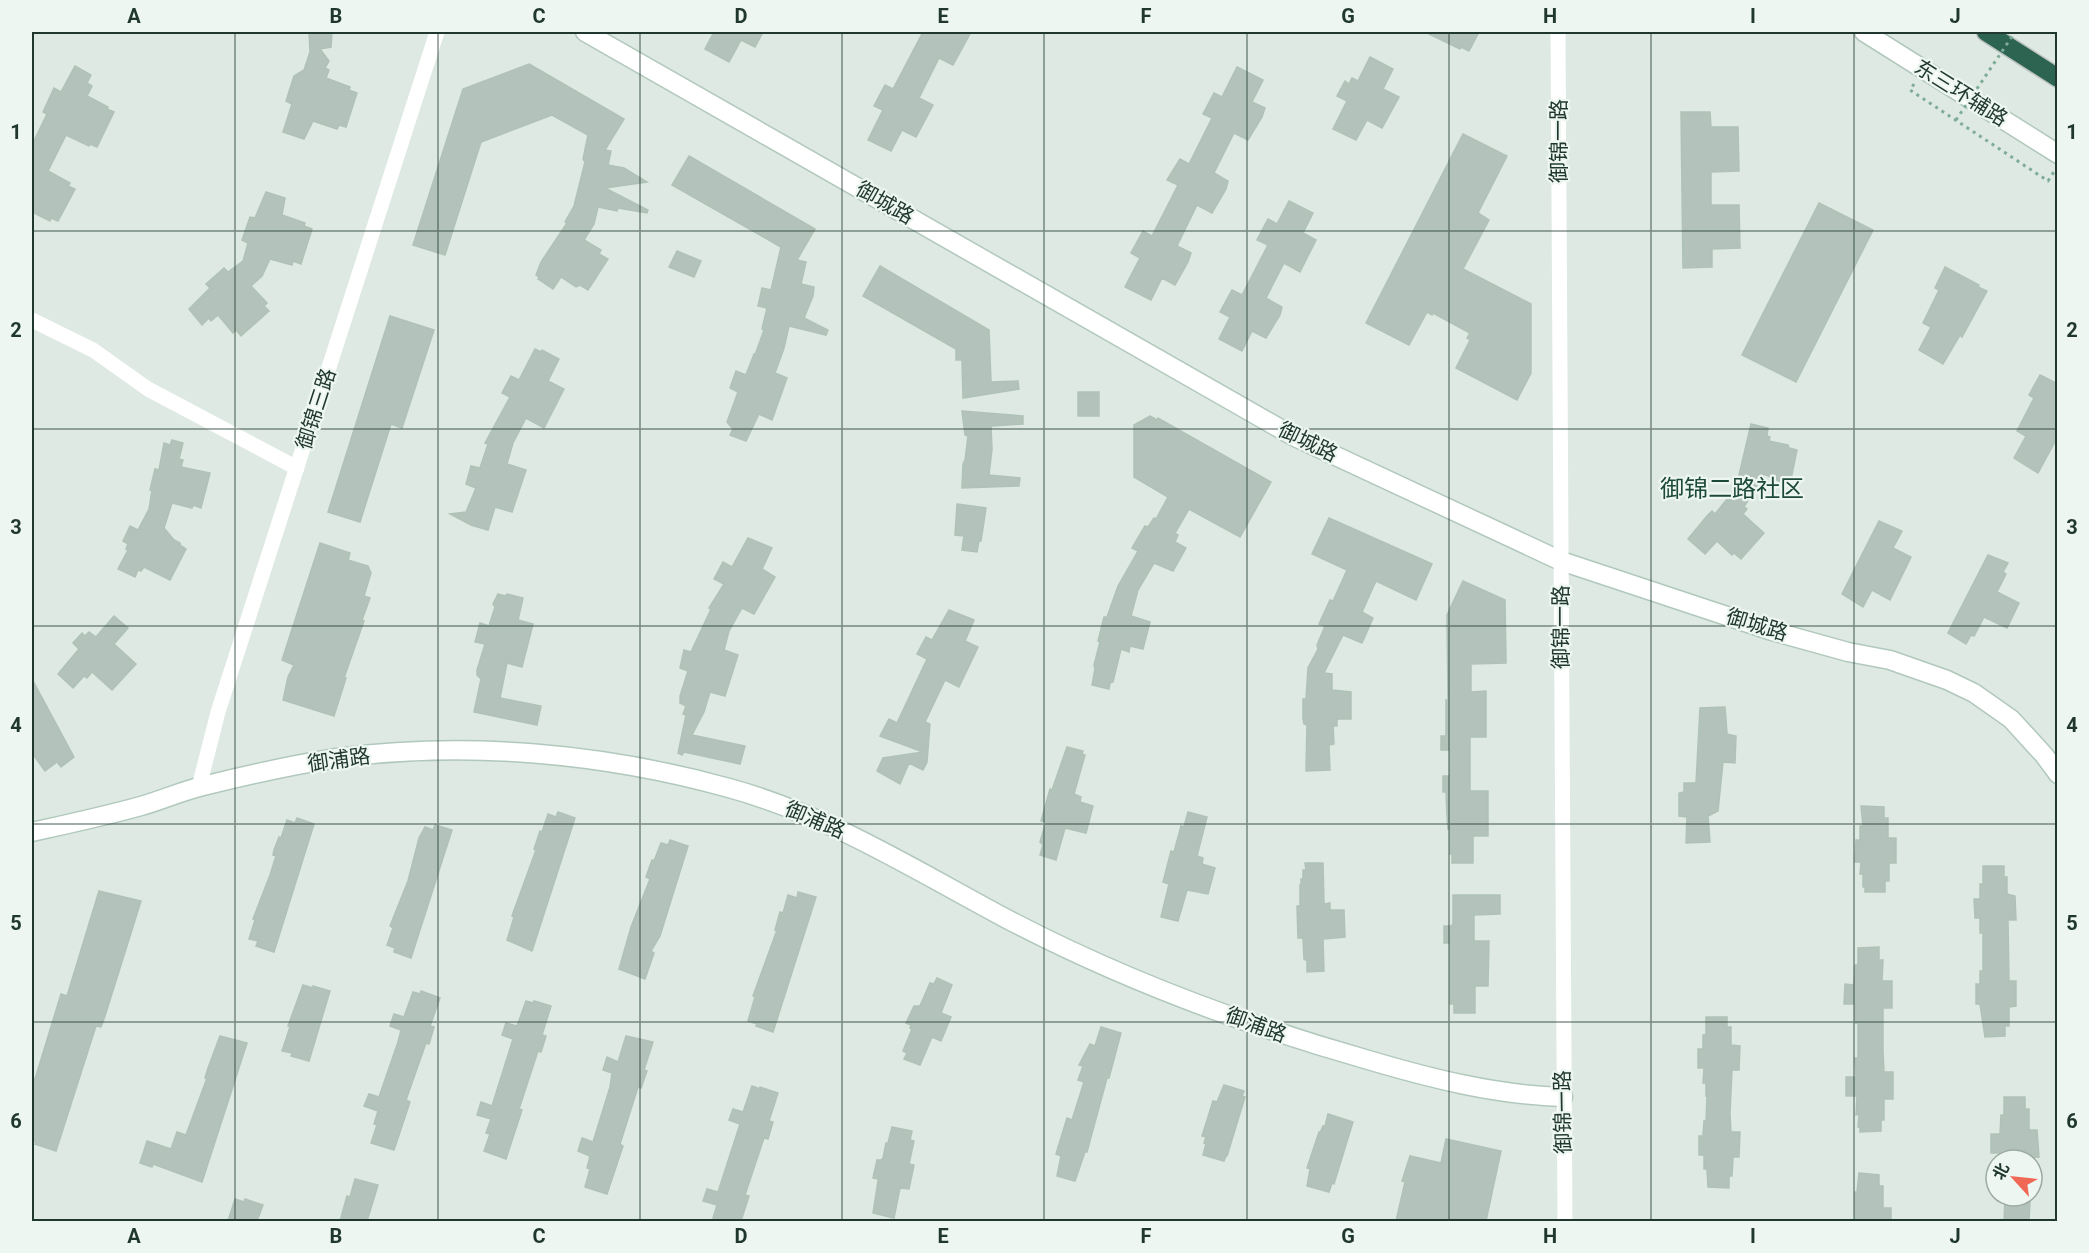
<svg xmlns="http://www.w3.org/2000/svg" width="2089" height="1253" viewBox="0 0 2089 1253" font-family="Roboto,'Noto Sans SC',sans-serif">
  <rect width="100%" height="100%" fill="#dde9e2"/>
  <g fill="#b3c3bb" stroke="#b0c2b8" stroke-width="1.5">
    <polygon points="309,32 332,32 331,47 320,49 329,61 325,68 329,70 326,78 350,87 349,90 357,93 346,127 339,125 337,129 313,121 304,139 283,132 292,104 286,101 294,76 304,70 310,52"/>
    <polygon points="714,32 763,32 755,47 741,40 729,62 705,49"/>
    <polygon points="923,32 971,32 953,65 939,58 919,98 933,105 916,137 902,130 891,151 868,140 883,110 874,106 885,85 893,89"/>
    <polygon points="1425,32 1479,32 1469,51 1461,47 1460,49"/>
    <polygon points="1370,57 1393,69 1383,89 1399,97 1382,128 1367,120 1356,140 1333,129 1347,101 1337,96 1345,81 1349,84 1352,78 1358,81"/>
    <polygon points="529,64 624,119 605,150 611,151 608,165 624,168 647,182 605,188 648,210 647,213 618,208 617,211 598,207 594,224 584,240 601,250 599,254 608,259 588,290 580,285 576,287 561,277 553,289 538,279 539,277 536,275 541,262 567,223 565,222 574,206 585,162 583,159 588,135 552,115 481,142 445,255 413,245 463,89"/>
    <polygon points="75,66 91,75 87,83 92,86 87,96 108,107 107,109 114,112 97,147 90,144 89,146 66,135 48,171 70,183 68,186 75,189 58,221 51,218 50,221 32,212 32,145 47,114 43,112 54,88 61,92"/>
    <polygon points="1237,67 1263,80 1252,102 1265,108 1262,117 1248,140 1234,133 1214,173 1228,181 1226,189 1212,213 1197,205 1177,246 1191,253 1188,262 1175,285 1162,278 1151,300 1125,287 1140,258 1131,253 1143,231 1152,236 1178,185 1167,180 1180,159 1189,164 1212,118 1203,114 1214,93 1222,97"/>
    <polygon points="1681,112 1710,112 1711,127 1738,127 1739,171 1711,172 1711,205 1739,205 1740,248 1712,249 1712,267 1683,268"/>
    <polygon points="1463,134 1507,156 1478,213 1489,220 1463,269 1531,304 1531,373 1517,400 1456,368 1470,340 1467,338 1470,333 1433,313 1432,315 1427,312 1409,345 1366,323"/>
    <polygon points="689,156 815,229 797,260 806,262 801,284 814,287 813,296 804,318 828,330 826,335 789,326 784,348 775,373 787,378 772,420 759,414 746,441 730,435 733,429 727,422 738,392 730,388 736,371 746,375 754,354 755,355 764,330 762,329 767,308 758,306 762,288 771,290 781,247 672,185"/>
    <polygon points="266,192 285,198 282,215 305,223 304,226 312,229 301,264 293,261 292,265 270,259 262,276 251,286 267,303 264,306 269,311 241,336 236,330 233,333 218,315 211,321 209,318 202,325 189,309 210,288 206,284 224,268 228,272 243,261 248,243 242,240 250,217 255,218"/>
    <polygon points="1289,201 1313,213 1303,233 1316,240 1300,272 1284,263 1266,298 1282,307 1280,315 1266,338 1252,331 1242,351 1219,339 1230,317 1220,312 1232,290 1242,295 1268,245 1257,240 1268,219 1277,224"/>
    <polygon points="1819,203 1873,230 1796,382 1742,355"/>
    <polygon points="677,251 701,261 694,277 669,267"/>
    <polygon points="880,266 989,330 991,382 1018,381 1019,389 963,398 962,360 956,360 956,349 863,296"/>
    <polygon points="1945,267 1979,285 1978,287 1987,291 1962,337 1960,335 1943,364 1919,350 1931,327 1923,323 1939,290 1935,288"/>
    <polygon points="390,316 434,330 402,428 391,424 360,522 328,512"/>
    <polygon points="535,349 541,352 542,350 559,359 548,381 564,389 544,428 526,418 513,443 507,464 526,470 512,512 495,507 488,530 471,525 450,514 466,512 476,488 466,484 471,466 480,468 488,444 485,443 510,397 502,393 511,376 519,380"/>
    <polygon points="2040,375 2058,384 2058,436 2038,473 2014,458 2026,436 2017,431 2034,398 2029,395"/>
    <rect x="1078" y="392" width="21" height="24"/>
    <polygon points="962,411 1023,416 1023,424 991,426 992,449 989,475 1020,478 1019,486 962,488 963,464 965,460 968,436 965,435"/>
    <polygon points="1150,416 1157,420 1158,418 1271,482 1240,537 1189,509 1175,533 1178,535 1175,542 1186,548 1173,571 1154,563 1138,590 1131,616 1150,622 1143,649 1130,646 1129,652 1121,649 1113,682 1110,683 1109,689 1092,685 1095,669 1094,665 1100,642 1098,641 1104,617 1107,617 1118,586 1138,551 1132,548 1145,526 1148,527 1154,518 1156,519 1168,497 1134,477 1134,425"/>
    <polygon points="1751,424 1768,428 1767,436 1770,437 1769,441 1788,445 1789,448 1797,450 1790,484 1779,481 1764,474 1744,507 1747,509 1743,514 1764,533 1741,559 1734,553 1732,555 1717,541 1705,554 1688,539 1707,516 1712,511 1715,514 1736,488"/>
    <polygon points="172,440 183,443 179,459 183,460 181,467 210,473 201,508 193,505 192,508 172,503 164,528 174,540 180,543 180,545 186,549 170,580 144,567 141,571 138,570 135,577 118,569 128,550 126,549 128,544 123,541 130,526 138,530 149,509 152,490 150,490 155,469 159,470 164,443 170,445"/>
    <polygon points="957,504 986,508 981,541 979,541 977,552 962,550 964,536 955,535"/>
    <polygon points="1329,518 1432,564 1416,600 1376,581 1362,612 1373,618 1362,643 1343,635 1324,673 1332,674 1332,690 1351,692 1351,719 1337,719 1337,726 1333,726 1334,744 1329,745 1330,770 1306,771 1307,725 1304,724 1303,719 1303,699 1306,699 1308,668 1318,649 1317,645 1325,626 1319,624 1330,600 1333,601 1347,570 1312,554"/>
    <polygon points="1879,521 1902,531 1893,548 1911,557 1890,600 1872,590 1863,607 1842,594"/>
    <polygon points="748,538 772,548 762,569 775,577 754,614 742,608 729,631 724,650 738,655 725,696 710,692 704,712 692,735 745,746 740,764 684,752 682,755 678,753 686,715 683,714 686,706 680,703 680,696 688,671 680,668 684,650 691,652 711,609 709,608 724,584 714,579 723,562 732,567"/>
    <polygon points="320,543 350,553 348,560 368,566 371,573 364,596 370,598 362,620 364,621 344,678 346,678 334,716 283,700 288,677 294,665 282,660"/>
    <polygon points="1988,555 2008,563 2003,572 2006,574 1997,592 2019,603 2007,628 1984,617 1974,636 1971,635 1966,644 1948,633"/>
    <polygon points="1463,581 1505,600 1506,663 1471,664 1471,692 1486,691 1486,737 1470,737 1470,791 1488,791 1488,836 1473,836 1473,863 1452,863 1452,854 1450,854 1450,828 1448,829 1447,815 1446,792 1443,792 1443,776 1450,776 1450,750 1441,750 1441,736 1446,736 1446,700 1448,700 1447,615"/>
    <polygon points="498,594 505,596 507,594 523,598 518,620 533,624 522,667 507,663 500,698 541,706 537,725 474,712 481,679 477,675 477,670 485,644 475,642 480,623 489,626 495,607 493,604"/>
    <polygon points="949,610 974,620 965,641 978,647 959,687 945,680 925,722 930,724 927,762 923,770 909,763 900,784 877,771 883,758 923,752 880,736 889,719 897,723 927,659 917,654 926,637 932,640"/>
    <polygon points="114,616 128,628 114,644 136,664 112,690 92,672 87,678 84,676 73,688 58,674 79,649 73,643 82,633 85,636 89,632 96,637"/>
    <polygon points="32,679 74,757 61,767 57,762 45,771 32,753"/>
    <polygon points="1725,707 1727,734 1736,736 1735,763 1723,762 1718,811 1708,816 1710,842 1686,843 1687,817 1679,816 1679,793 1684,792 1684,783 1696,783 1700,708"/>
    <polygon points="1067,747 1083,751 1082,754 1085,755 1074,794 1081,797 1080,802 1093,806 1086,833 1065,828 1056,860 1040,855 1043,845 1040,842 1046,822 1041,821 1050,789 1052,790"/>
    <polygon points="1861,806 1884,807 1884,818 1888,818 1888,838 1896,838 1896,863 1889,863 1889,881 1885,881 1885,892 1865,892 1865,887 1863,887 1863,874 1860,874 1861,862 1855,862 1856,840 1860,840 1860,826 1863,826"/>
    <polygon points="558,812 575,818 532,951 507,940 514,917 512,916 536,850 534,849 540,831 542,832 548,814 556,817"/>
    <polygon points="1188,812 1207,817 1197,856 1203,858 1202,864 1215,868 1208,894 1187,890 1178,921 1161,917 1169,884 1163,882 1171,851 1174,852 1181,826 1184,827"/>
    <polygon points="297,818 314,824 274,952 256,946 258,941 249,939 255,920 253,919 270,875 276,856 273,855 274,850 279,837 281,838 287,820 295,823"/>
    <polygon points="435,825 452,830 411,958 394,952 395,948 387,945 393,928 390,926 408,881 419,838 425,827 433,830"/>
    <polygon points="670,840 688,846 660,936 651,951 654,953 645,979 619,969 631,927 650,879 646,877 652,860 654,861 661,843 668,845"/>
    <polygon points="1305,863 1323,863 1324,904 1330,903 1330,910 1344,910 1345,937 1323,939 1324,971 1307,972 1307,961 1304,959 1303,938 1298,938 1297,906 1300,906 1300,885 1301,885 1301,879 1303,879 1303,870 1306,870"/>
    <polygon points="1983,866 2004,866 2004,877 2007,877 2007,894 2015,896 2016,920 2008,920 2009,981 2016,981 2016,1006 2009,1007 2009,1026 2005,1026 2005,1036 1985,1037 1980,1004 1976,1004 1976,984 1980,984 1980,971 1983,971 1983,933 1980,933 1980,918 1975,918 1974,899 1980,899 1980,884 1983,884"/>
    <polygon points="99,891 141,901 105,1016 101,1027 96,1026 56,1151 35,1144 36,1142 32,1140 32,1078 35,1079 61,994 67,996"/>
    <polygon points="798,892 816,897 773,1032 756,1026 757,1024 748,1021 755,997 753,996 777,930 775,930 780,912 783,913 788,895 797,898"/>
    <polygon points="1453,895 1500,895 1500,914 1474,915 1474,941 1489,941 1488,986 1475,986 1475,1013 1454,1013 1454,1004 1450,1004 1450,943 1444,943 1444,926 1451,926 1453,924"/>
    <polygon points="1879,947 1879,960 1883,960 1882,981 1892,981 1892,1008 1883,1008 1883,1052 1884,1072 1893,1072 1893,1099 1884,1099 1884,1120 1881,1120 1881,1131 1860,1132 1860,1127 1858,1127 1859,1114 1856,1115 1857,1096 1846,1096 1846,1077 1856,1077 1855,1058 1858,1058 1858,1023 1855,1023 1855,1004 1844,1004 1845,984 1854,985 1855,965 1858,965 1858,948"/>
    <polygon points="937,978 952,985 941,1013 951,1017 941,1041 932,1037 920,1065 904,1059 907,1053 903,1051 912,1029 910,1028 911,1025 906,1023 914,1006 920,1006 930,983 934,984"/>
    <polygon points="303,985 313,988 313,986 330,991 309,1061 291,1056 292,1053 282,1051 290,1027 288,1026"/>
    <polygon points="421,991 440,998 430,1026 434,1027 429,1044 426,1043 406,1100 410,1102 394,1150 371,1143 377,1125 374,1124 378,1111 364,1106 369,1094 379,1097 398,1042 401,1030 390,1026 394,1014 404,1017 413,992 420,994"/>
    <polygon points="526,1001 533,1003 534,1001 551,1006 542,1035 546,1036 541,1052 538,1051 519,1109 522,1110 506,1159 484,1151 490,1134 486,1133 491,1119 477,1115 481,1102 492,1106 513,1039 502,1035 506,1023 517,1026"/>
    <polygon points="1706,1017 1727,1017 1727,1027 1731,1027 1731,1045 1740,1046 1739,1070 1732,1070 1730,1114 1731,1132 1740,1132 1739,1157 1733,1157 1732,1176 1729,1176 1729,1188 1708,1187 1707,1169 1704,1169 1704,1155 1699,1155 1699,1136 1703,1136 1704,1121 1706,1121 1707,1096 1706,1096 1706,1083 1703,1083 1704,1068 1698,1068 1698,1049 1703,1049 1703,1035 1706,1035"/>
    <polygon points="1101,1027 1121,1033 1109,1078 1107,1078 1087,1152 1085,1152 1075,1181 1057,1176 1061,1156 1056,1154 1067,1118 1072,1120 1084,1082 1078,1080 1083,1066 1079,1065 1090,1044 1095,1046"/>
    <polygon points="220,1036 247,1043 202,1182 153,1164 152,1167 140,1163 147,1141 171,1149 177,1132 186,1135 207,1078 205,1078 208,1068"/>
    <polygon points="626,1036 653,1042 644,1070 647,1071 641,1088 638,1087 620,1144 623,1146 607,1194 585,1187 590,1169 587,1168 590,1156 578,1151 582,1138 593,1142 610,1087 612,1073 603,1070 607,1057 618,1062"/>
    <polygon points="1224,1085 1244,1091 1242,1096 1245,1097 1227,1156 1226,1156 1224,1161 1203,1155 1206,1144 1204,1143 1206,1137 1202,1136 1213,1101 1217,1102"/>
    <polygon points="752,1086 760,1089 760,1087 778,1093 769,1121 773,1122 768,1139 764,1138 745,1195 749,1196 741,1221 715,1221 716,1219 713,1218 717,1205 703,1201 707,1189 718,1192 740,1124 729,1120 733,1109 743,1112"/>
    <polygon points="2004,1097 2025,1097 2025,1109 2029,1109 2029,1130 2037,1130 2039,1157 2004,1160 2004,1153 1991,1153 1991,1134 2000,1134 2001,1115 2004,1115"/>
    <polygon points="1328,1114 1353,1122 1334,1184 1332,1183 1329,1192 1307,1186 1310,1169 1307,1168 1319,1132 1320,1133 1323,1126 1325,1126"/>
    <polygon points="892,1127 912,1131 910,1140 914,1141 909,1164 914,1165 909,1189 900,1188 894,1218 873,1213 878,1181 878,1179 873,1178 877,1160 881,1160 883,1158 886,1143 888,1143"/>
    <polygon points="1446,1139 1501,1151 1486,1221 1396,1221 1405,1182 1402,1181 1410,1156 1441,1163"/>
    <polygon points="1859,1173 1879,1175 1879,1186 1883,1186 1883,1208 1891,1208 1891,1221 1855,1221 1855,1192 1857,1192"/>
    <polygon points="355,1179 378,1185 367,1221 340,1221 347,1196 350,1197"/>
    <polygon points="2005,1196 2026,1196 2026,1202 2030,1201 2029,1221 2004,1221"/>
    <polygon points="235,1199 244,1202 245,1199 263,1205 257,1221 228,1221"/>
  </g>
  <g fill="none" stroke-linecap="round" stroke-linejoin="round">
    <g stroke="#b1c8bd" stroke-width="21">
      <g id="secondary">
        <polyline points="585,32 1293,436 1561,561 1772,631 1848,652 1890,660 1947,680 1974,693 2011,719 2044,755 2058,774"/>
        <polyline points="1864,32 2058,154"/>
        <path d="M32 832C68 824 105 816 141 806 162 800 182 791 203 786 247 775 292 765 337 758 467 741 603 753 729 788 828 815 915 870 1005 918 1119 978 1242 1024 1365 1059 1429 1078 1495 1095 1563 1097"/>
      </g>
    </g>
    <g stroke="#bcc3c0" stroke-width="21">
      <polyline id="highway" points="1986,32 2058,78"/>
    </g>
    <polyline stroke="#7eac98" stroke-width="3" stroke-dasharray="3 4.5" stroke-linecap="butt" points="1914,84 1910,90 2048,181 2055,170"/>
    <g stroke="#fff" stroke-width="15">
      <polyline points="1558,32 1565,1222"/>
      <polyline points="32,320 93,350 148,389 297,468"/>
      <polyline points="199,787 218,712 437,32"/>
    </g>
    <use href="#secondary" stroke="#fff" stroke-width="18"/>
    <use href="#highway" stroke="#2c6351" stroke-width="18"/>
    <polyline stroke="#7eac98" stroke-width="3" stroke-dasharray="3 4.5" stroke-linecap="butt" points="1956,120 2015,32"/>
  </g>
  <path fill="none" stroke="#1f372e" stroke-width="1.5" stroke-opacity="0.55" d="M235 32V1222M438 32V1222M640 32V1222M842 32V1222M1044 32V1222M1247 32V1222M1449 32V1222M1651 32V1222M1854 32V1222M32 231H2058M32 429H2058M32 626H2058M32 824H2058M32 1022H2058"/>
  <g text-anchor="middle" stroke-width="4.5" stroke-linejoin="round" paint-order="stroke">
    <g font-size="21" fill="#1f372e" stroke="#edf6f0">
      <text transform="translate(1961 93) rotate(32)" y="7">东三环辅路</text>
      <text transform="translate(1559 141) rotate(-90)" y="7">御锦一路</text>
      <text transform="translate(885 203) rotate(30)" y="7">御城路</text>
      <text transform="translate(316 409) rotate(-72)" y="7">御锦三路</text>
      <text transform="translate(1308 442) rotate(26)" y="7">御城路</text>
      <text transform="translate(1757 625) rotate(17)" y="7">御城路</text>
      <text transform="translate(1561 627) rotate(-90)" y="7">御锦一路</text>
      <text transform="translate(339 760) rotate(-8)" y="7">御浦路</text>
      <text transform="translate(815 820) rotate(23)" y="7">御浦路</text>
      <text transform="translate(1256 1025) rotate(20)" y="7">御浦路</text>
      <text transform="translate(1563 1112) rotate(-91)" y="7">御锦一路</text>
    </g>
    <g font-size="24" fill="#1c4938" stroke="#edf6f0">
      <text x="1732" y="497">御锦二路社区</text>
    </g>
  </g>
  <rect width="2089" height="1253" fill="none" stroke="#edf6f0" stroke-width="66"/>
  <g transform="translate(2014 1178) rotate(297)"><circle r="28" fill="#edf6f0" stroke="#9baaa2" stroke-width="1.5"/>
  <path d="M0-4.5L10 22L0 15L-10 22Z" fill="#ee6855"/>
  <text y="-9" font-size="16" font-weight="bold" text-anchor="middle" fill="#1f372e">北</text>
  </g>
  <rect x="33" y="33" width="2023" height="1187" fill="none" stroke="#1f372e" stroke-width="2"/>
  <g font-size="20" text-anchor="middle" font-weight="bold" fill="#1f372e">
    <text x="134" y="23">A</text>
    <text x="336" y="23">B</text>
    <text x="539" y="23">C</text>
    <text x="741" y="23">D</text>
    <text x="943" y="23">E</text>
    <text x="1146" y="23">F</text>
    <text x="1348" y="23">G</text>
    <text x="1550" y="23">H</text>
    <text x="1753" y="23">I</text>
    <text x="1955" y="23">J</text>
    <text x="16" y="139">1</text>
    <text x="2072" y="139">1</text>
    <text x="16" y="337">2</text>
    <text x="2072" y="337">2</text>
    <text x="16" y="534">3</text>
    <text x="2072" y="534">3</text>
    <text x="16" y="732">4</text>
    <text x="2072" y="732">4</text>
    <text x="16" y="930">5</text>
    <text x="2072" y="930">5</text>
    <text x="16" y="1128">6</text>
    <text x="2072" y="1128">6</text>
    <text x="134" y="1243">A</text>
    <text x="336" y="1243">B</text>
    <text x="539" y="1243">C</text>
    <text x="741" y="1243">D</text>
    <text x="943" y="1243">E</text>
    <text x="1146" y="1243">F</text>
    <text x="1348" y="1243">G</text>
    <text x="1550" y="1243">H</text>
    <text x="1753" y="1243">I</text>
    <text x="1955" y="1243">J</text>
  </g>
</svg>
